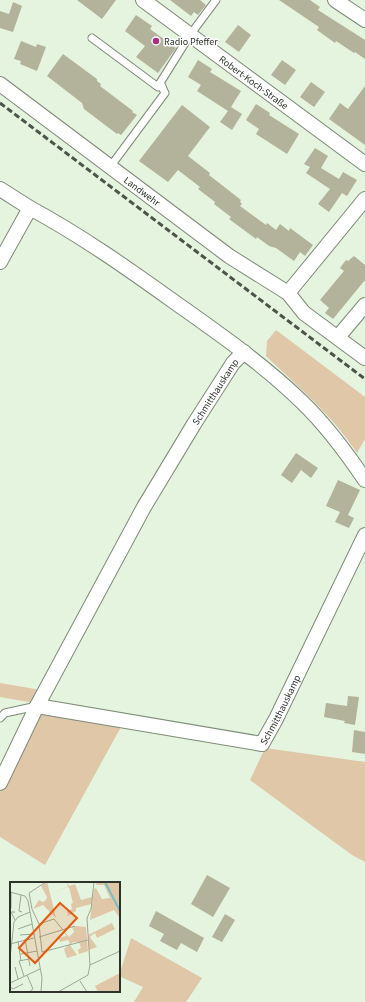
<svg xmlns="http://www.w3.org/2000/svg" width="365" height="1002" viewBox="0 0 365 1002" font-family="'Source Sans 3',sans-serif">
  <rect width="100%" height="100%" fill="#e5f4de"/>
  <g fill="#dfc7a8">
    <path d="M276 330 365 397V439L357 453C333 416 298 387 266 356L267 341Z"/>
    <polygon points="0,683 41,690 35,703 0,697"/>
    <polygon points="40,713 121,727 45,865 0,837 0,792"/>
    <polygon points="265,748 365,762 365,862 352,855 250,780"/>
    <polygon points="131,938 202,978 186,1002 134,1002 143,987 119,976"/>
  </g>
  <g fill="#b3b29a">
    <polygon points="77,0 116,0 102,19"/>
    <polygon points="170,0 200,0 206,5 198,15 194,12 191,16"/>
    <polygon points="279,0 310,0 320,7 318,10 365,40 365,59 355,52 354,53 336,41 335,43 317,30 319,27"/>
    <polygon points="13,2 22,6 13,32 0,28 0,11 9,14"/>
    <polygon points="136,15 152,26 150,29 176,48 158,73 136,57 145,46 125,31"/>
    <polygon points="238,25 251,35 239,52 225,42"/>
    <polygon points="21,41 36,47 37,44 46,47 37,71 20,64 21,61 14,59"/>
    <polygon points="63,54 97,79 97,81 101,84 100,86 133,111 132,112 137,115 121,135 118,133 117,134 84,109 82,103 47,76"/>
    <polygon points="198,60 212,69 210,72 241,91 231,107 242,114 232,130 220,122 228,111 197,91 201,85 188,77"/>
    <polygon points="282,60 296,70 285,85 271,75"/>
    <polygon points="311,82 325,92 314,107 300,97"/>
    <polygon points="365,86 365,145 329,119 340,103 348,109"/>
    <polygon points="256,104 270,113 269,115 299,134 287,154 256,134 259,129 246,120"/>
    <polygon points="182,105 210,127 188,156 210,173 209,175 241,200 240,202 242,204 240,206 266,225 267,223 276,230 280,224 289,231 290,228 313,245 305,256 300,252 294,261 276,248 269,246 257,237 256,239 229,219 231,217 214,204 215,202 198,189 200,187 178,170 168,182 139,161"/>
    <polygon points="315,148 328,156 321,168 339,179 343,172 357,180 347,196 342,193 329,212 318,204 330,189 306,173 310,167 304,164"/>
    <polygon points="354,256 365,265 365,280 333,319 325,313 329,308 320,300 344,271 340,268 346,260 348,261"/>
    <polygon points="296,453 318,468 311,478 301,470 292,483 281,475"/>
    <polygon points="338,480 360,490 348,515 354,518 349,528 335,522 340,512 326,506"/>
    <polygon points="348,696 359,697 355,725 344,723 345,721 324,717 326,703 347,706"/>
    <polygon points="354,730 365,732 365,754 352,752"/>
    <polygon points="207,875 230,888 213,917 191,904"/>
    <polygon points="156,911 204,938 197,952 181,943 177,950 160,941 164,934 149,926"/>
    <polygon points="225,914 235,920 222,942 212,937"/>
  </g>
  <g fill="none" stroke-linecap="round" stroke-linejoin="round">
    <g stroke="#7d8b77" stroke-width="9">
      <g id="lane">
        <polyline points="92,38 158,87 162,86"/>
        <polyline points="110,167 165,93 160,83 190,35 216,0"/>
        <polyline points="0,718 5,713 37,706"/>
      </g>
    </g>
    <g stroke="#7d8b77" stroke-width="16">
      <g id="street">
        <path id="s1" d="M143 0 365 164"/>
        <polyline points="335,0 365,20"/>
        <path id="s2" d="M0 84 229 256 288 293 304 313 365 358"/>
        <polyline points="0,189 30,208"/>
        <path d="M0 262 30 208C80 235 127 268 173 301 218 333 263 364 302 402 326 425 346 452 365 480"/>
        <polyline points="288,293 365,199"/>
        <polyline points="338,337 365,305"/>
        <path id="s3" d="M37 706 262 744 276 719 365 535"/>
        <path id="s4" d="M0 783 37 706 144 507 194 424 233 363 244 352"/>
      </g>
    </g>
    <use href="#lane" stroke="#fff" stroke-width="7"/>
    <use href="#street" stroke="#fff" stroke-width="14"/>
    <polyline stroke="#4c5349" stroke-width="3" stroke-dasharray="6 3" stroke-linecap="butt" points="0,103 365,379"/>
  </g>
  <circle fill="#aa2f82" stroke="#fff" stroke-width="1.5" cx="156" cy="41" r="4"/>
  <g text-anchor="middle" stroke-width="3" stroke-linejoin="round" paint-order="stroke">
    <g font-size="10" fill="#2d332b" stroke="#fff" text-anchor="start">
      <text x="164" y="45">Radio Pfeffer</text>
    </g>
    <g font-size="10" fill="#2d332b" stroke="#fff">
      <text dy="4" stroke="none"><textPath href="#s1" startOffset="138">Robert-Koch-Straße</textPath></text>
      <text dy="4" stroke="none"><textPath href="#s2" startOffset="178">Landwehr</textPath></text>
      <text dy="4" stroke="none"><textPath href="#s4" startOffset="447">Schmitthauskamp</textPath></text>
      <text dy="4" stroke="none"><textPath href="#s3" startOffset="267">Schmitthauskamp</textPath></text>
    </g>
  </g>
  <g transform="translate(10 882)">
    <rect width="110" height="110" fill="#e5f4de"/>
    <path d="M37 0 40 11 58 5 57 0 59 4 65 2 71 18 82 15 81 22 66 26V29L58 34 57 29 62 27 61 22 63 21 59 5 40 11 46 36 33 23 23 27 29 18 33 20 36 18 37 15 31 4ZM96 0H110V36L104 28 80 38 84 7 86 6 92 17 100 16 94 3H86L87 0ZM102 41 105 47 87 56 85 51 82 53 80 55 87 65 79 68 78 53ZM66 44 76 45 78 69 69 72 68 68 71 66 69 60H63L60 63 67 73 57 76 54 67 60 62 58 58 50 60 49 56 56 54 53 48 59 55 64 50 62 45ZM110 91V110H88L85 104Z" fill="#dfc7a8"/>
    <path fill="none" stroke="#76c0c0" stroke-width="2" d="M95 0 110 29"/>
    <path fill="none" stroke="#9ba796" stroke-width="1" d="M36 0 19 11 22 27 29 42 32 70 78 58M0 10 15 14 18 19 32 96 31 110M11 13 9 29 12 30M1 26V10M5 30H1L5 38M29 42 44 37 53 48M8 47 22 42M10 53 24 52M29 55 65 44M15 57 20 84M8 59 11 79M0 62 24 56M11 72 27 69M0 76 4 40 8 35 20 30M80 83 77 36 81 27 84 0M5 85 8 97M17 93 23 107 19 110M14 94 9 79 19 77M70 99 77 110M0 101 30 87M0 105 3 107 13 102M48 110 78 93 80 83 110 69"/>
    <path fill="#e8590c" fill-opacity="0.15" stroke="#e8590c" stroke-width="2" d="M50 21 67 36 25 81 9 66Z"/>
    <rect width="110" height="110" fill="none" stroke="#2d332b" stroke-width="2"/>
  </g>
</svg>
